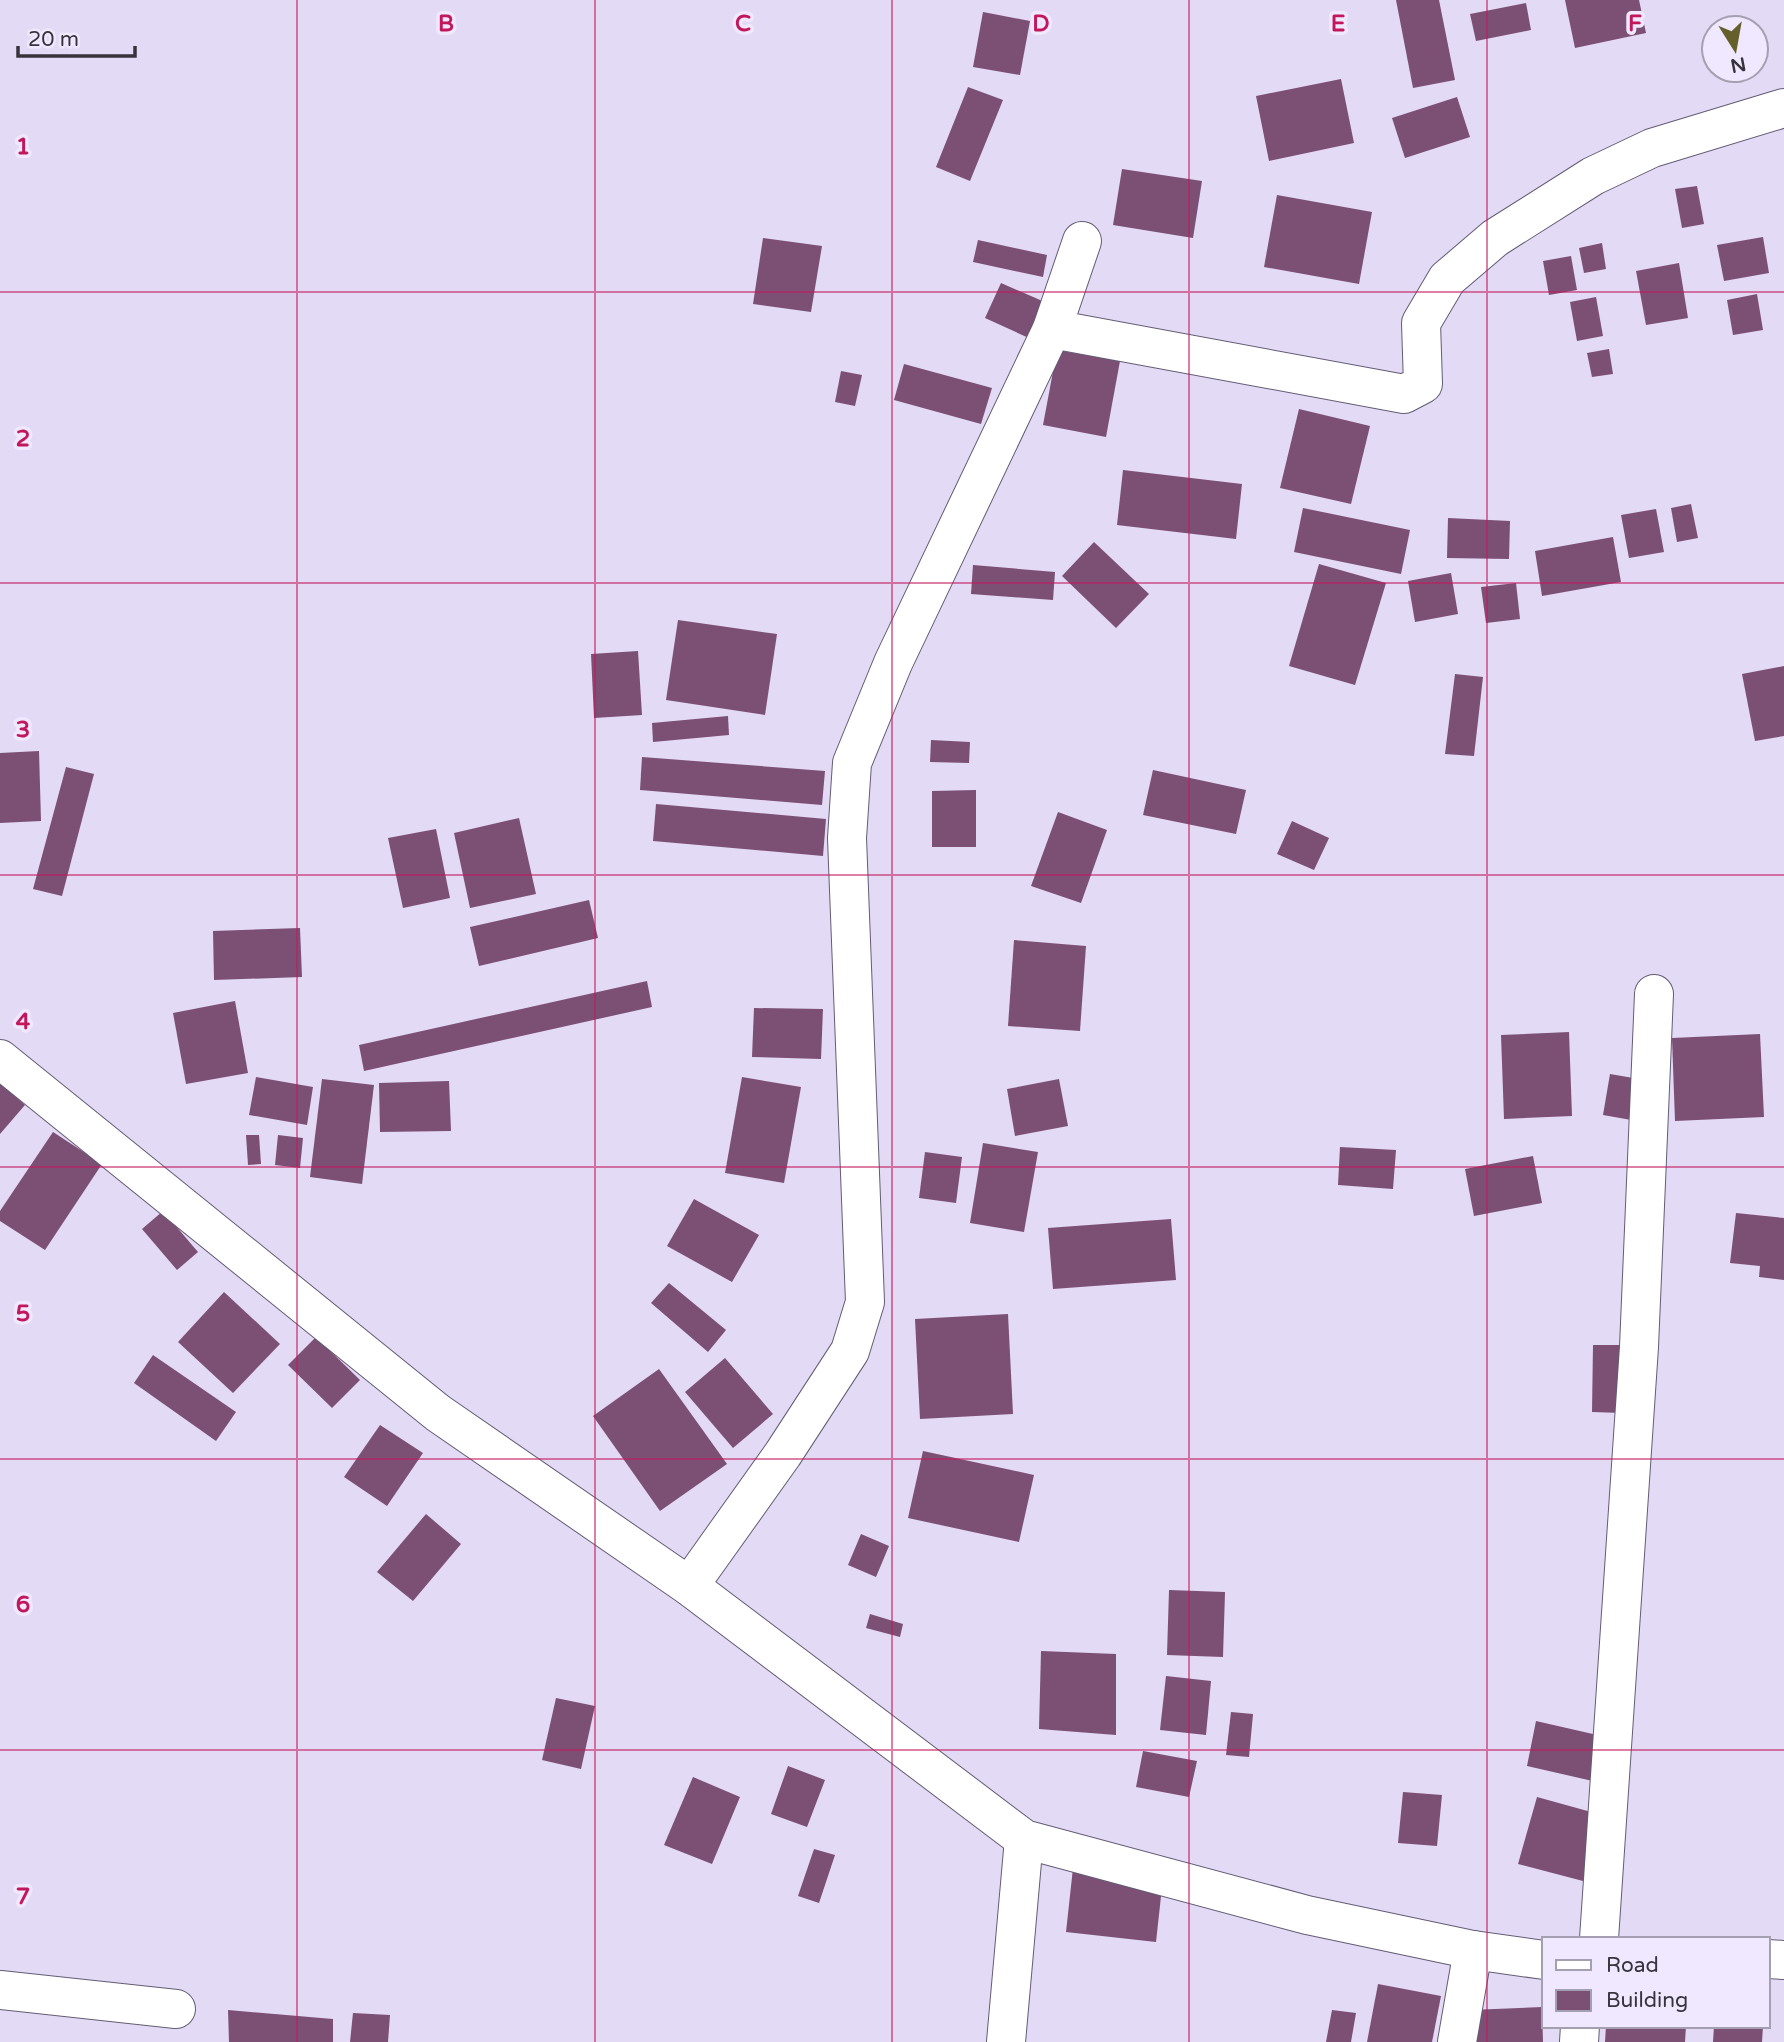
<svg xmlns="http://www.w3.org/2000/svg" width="1784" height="2042" viewBox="0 0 1784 2042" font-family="'Varela Round',sans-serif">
  <rect width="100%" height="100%" fill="#e3daf5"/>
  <g fill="#7c4f75">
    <polygon points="1396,0 1439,0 1455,80 1413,88"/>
    <polygon points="1565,0 1639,0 1646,33 1575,48"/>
    <polygon points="1526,3 1531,30 1476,41 1470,14"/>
    <polygon points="983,12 1030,21 1020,75 973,67"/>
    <polygon points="1341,79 1354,143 1269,161 1256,96"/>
    <polygon points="968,87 1003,100 970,181 936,167"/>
    <polygon points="1457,97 1470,137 1405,158 1392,118"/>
    <polygon points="1122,169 1202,181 1193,238 1113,225"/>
    <polygon points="1697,186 1704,224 1682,228 1675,189"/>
    <polygon points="1277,195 1372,212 1359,284 1264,267"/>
    <polygon points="1763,237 1769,273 1724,281 1717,245"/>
    <polygon points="763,238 822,246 811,312 753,304"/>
    <polygon points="978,240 1047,255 1043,277 973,262"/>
    <polygon points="1602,243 1606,269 1584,273 1579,248"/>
    <polygon points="1571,256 1577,290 1549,295 1543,261"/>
    <polygon points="1679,263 1688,318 1646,325 1636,271"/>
    <polygon points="1001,283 1047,303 1031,339 985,318"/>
    <polygon points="1757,294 1763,330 1733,335 1727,300"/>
    <polygon points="1596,297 1603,336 1577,341 1570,302"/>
    <polygon points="1609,349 1613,374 1592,377 1587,353"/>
    <polygon points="1057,350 1120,361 1106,437 1043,425"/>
    <polygon points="904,364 992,388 981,424 894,400"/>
    <polygon points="841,371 862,375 855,406 835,402"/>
    <polygon points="1299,409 1370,426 1351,504 1280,488"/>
    <polygon points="1123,470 1242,484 1236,539 1117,525"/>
    <polygon points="1691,504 1698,538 1677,542 1671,508"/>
    <polygon points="1303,508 1410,530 1401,574 1294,552"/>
    <polygon points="1656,509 1664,552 1629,558 1621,515"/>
    <polygon points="1448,518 1510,521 1509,559 1447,558"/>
    <polygon points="1613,537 1621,582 1542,596 1535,551"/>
    <polygon points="1094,542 1149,594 1116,628 1062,576"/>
    <polygon points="1319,564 1386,583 1355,685 1289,666"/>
    <polygon points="973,565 1055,572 1053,600 971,594"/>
    <polygon points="1451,573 1458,614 1415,622 1408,581"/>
    <polygon points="1516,583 1520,619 1486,623 1481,587"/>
    <polygon points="678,620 777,634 765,715 666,700"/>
    <polygon points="638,651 642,715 594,718 591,654"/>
    <polygon points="1784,666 1784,736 1755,741 1742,674"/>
    <polygon points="1455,674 1483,677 1474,756 1445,754"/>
    <polygon points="728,716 729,735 653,742 652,723"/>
    <polygon points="931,740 970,742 969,763 930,762"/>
    <polygon points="39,751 41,821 0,823 0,753"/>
    <polygon points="642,757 825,771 822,805 640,790"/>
    <polygon points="66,767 94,774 62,896 33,889"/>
    <polygon points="1153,770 1246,790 1236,834 1143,815"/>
    <polygon points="976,790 976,847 932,847 932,791"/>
    <polygon points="656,804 826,819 823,856 653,841"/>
    <polygon points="1058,812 1107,830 1081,903 1031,886"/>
    <polygon points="519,818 536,894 470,908 454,833"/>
    <polygon points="1292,821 1329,838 1314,870 1277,854"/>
    <polygon points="436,829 450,898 403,908 388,838"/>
    <polygon points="589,900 598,938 479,966 470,927"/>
    <polygon points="300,928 302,977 214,980 213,931"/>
    <polygon points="1014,940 1086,946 1080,1031 1008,1026"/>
    <polygon points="647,981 652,1007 364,1071 359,1045"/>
    <polygon points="235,1001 248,1073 186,1084 173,1013"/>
    <polygon points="754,1008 823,1009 821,1059 752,1057"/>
    <polygon points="1569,1032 1572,1116 1504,1119 1501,1035"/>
    <polygon points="1760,1034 1764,1117 1675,1121 1672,1038"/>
    <polygon points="1610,1074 1645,1080 1637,1121 1603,1115"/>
    <polygon points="256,1077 313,1087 307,1125 249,1115"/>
    <polygon points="742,1077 801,1087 784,1183 725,1173"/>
    <polygon points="322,1079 374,1085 362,1184 310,1177"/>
    <polygon points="1059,1079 1068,1126 1015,1136 1007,1089"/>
    <polygon points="449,1081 451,1131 380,1132 379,1083"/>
    <polygon points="0,1083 25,1105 0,1134"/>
    <polygon points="53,1132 102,1164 45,1250 0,1221 0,1211"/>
    <polygon points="246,1135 259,1135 261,1164 248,1165"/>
    <polygon points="278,1135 303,1138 300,1168 275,1165"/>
    <polygon points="983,1143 1038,1152 1024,1232 970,1223"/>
    <polygon points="1340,1147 1396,1150 1393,1189 1338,1185"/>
    <polygon points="925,1152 962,1157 956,1203 919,1198"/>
    <polygon points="1533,1156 1542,1203 1474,1216 1465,1169"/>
    <polygon points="694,1199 759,1235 732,1282 667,1246"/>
    <polygon points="163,1211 198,1252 177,1270 142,1229"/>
    <polygon points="1736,1213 1784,1218 1784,1280 1759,1277 1760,1266 1730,1263"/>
    <polygon points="1171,1219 1176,1280 1053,1289 1048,1228"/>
    <polygon points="669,1283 726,1330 708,1352 651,1303"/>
    <polygon points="224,1292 280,1344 233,1393 178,1342"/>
    <polygon points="1008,1314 1013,1414 920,1419 915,1319"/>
    <polygon points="316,1337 360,1380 332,1408 288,1365"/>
    <polygon points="1593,1345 1623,1345 1622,1413 1592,1412"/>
    <polygon points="153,1355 236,1412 216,1441 134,1383"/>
    <polygon points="725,1358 773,1414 733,1448 685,1392"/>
    <polygon points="659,1369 727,1464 660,1511 593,1416"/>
    <polygon points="380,1425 423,1453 387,1506 344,1477"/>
    <polygon points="923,1451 1034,1475 1019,1542 908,1518"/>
    <polygon points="426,1514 461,1544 413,1601 377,1572"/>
    <polygon points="861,1534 889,1546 876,1577 848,1565"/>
    <polygon points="1169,1590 1225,1592 1223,1657 1167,1655"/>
    <polygon points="870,1614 903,1624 900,1637 866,1628"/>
    <polygon points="1041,1651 1116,1654 1116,1735 1039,1729"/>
    <polygon points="1166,1676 1211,1681 1206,1735 1160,1730"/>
    <polygon points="556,1698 595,1706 581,1769 542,1760"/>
    <polygon points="1231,1712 1253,1714 1249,1757 1226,1755"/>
    <polygon points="1536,1721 1606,1737 1597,1782 1527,1766"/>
    <polygon points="1143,1751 1197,1761 1189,1797 1136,1787"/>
    <polygon points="788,1766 825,1780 807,1827 771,1814"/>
    <polygon points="693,1777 740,1797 712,1864 664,1845"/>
    <polygon points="1403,1792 1442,1795 1437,1846 1398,1843"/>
    <polygon points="1537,1797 1602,1815 1583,1881 1518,1864"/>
    <polygon points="814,1849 835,1855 819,1903 798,1896"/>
    <polygon points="1073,1868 1163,1878 1156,1942 1066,1932"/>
    <polygon points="1378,1984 1441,1996 1432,2042 1367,2042"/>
    <polygon points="1542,2007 1543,2042 1471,2042 1470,2010"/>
    <polygon points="228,2010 333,2019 333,2042 229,2042"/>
    <polygon points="1332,2010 1356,2013 1351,2042 1326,2042"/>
    <polygon points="353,2013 390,2015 388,2042 350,2042"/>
    <polygon points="1606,2026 1686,2026 1685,2042 1605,2042"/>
    <polygon points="1714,2026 1763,2026 1762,2042 1713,2042"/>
  </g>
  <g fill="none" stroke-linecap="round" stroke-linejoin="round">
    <g stroke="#645c74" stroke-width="40">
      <g id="minor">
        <polyline points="1052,329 1404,394 1423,384 1421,323 1447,279 1495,238 1593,176 1652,148 1784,108"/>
        <polyline points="0,1059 438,1413 689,1586 1024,1839 1307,1915 1473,1950 1544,1960"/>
        <polyline points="689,1586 783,1454 850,1351 865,1302 847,838 852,763 893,663 1052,329 1082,241"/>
        <polyline points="1599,1939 1639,1347 1654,994"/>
        <polyline points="1768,1959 1784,1960"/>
        <polyline points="0,1990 176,2009"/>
        <polyline points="1006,2042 1024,1839"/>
        <polyline points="1457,2042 1473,1950"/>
        <polyline points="1579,2042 1580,2026"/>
      </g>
    </g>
    <use href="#minor" stroke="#fff" stroke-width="38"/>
  </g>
  <path fill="none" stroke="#c2185b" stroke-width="2" stroke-opacity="0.55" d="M297 0V2042M595 0V2042M892 0V2042M1189 0V2042M1487 0V2042M0 292H1784M0 583H1784M0 875H1784M0 1167H1784M0 1459H1784M0 1750H1784"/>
  <g font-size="23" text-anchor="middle" font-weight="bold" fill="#c2185b" stroke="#efe8fe" stroke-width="7" stroke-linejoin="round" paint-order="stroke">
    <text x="446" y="31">B</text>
    <text x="743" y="31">C</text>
    <text x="1041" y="31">D</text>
    <text x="1338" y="31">E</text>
    <text x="1635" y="31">F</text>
    <text x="23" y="154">1</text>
    <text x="23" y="446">2</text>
    <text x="23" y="737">3</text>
    <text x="23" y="1029">4</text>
    <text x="23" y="1321">5</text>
    <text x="23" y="1612">6</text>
    <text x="23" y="1904">7</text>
  </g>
  <rect x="1542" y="1937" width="228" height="91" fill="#efe8fe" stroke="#a5a0b1" stroke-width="2"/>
  <rect x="1556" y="1960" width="35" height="10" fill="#ffffff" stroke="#a5a0b1" stroke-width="2"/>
  <text x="1606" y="1972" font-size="21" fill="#36333d">Road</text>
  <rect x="1556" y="1990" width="35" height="21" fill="#7c4f75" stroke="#a5a0b1" stroke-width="2"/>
  <text x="1606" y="2007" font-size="21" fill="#36333d">Building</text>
  <g transform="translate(1735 49) rotate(169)"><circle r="33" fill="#efe8fe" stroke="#a5a0b1" stroke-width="2"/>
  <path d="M0-5L12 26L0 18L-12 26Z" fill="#655f2b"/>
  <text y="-10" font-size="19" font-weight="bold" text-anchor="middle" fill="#36333d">N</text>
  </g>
  <path d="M18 46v10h117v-10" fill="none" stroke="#36333d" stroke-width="3.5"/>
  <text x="28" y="46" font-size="21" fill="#36333d" stroke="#efe8fe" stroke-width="5" paint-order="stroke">20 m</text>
</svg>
